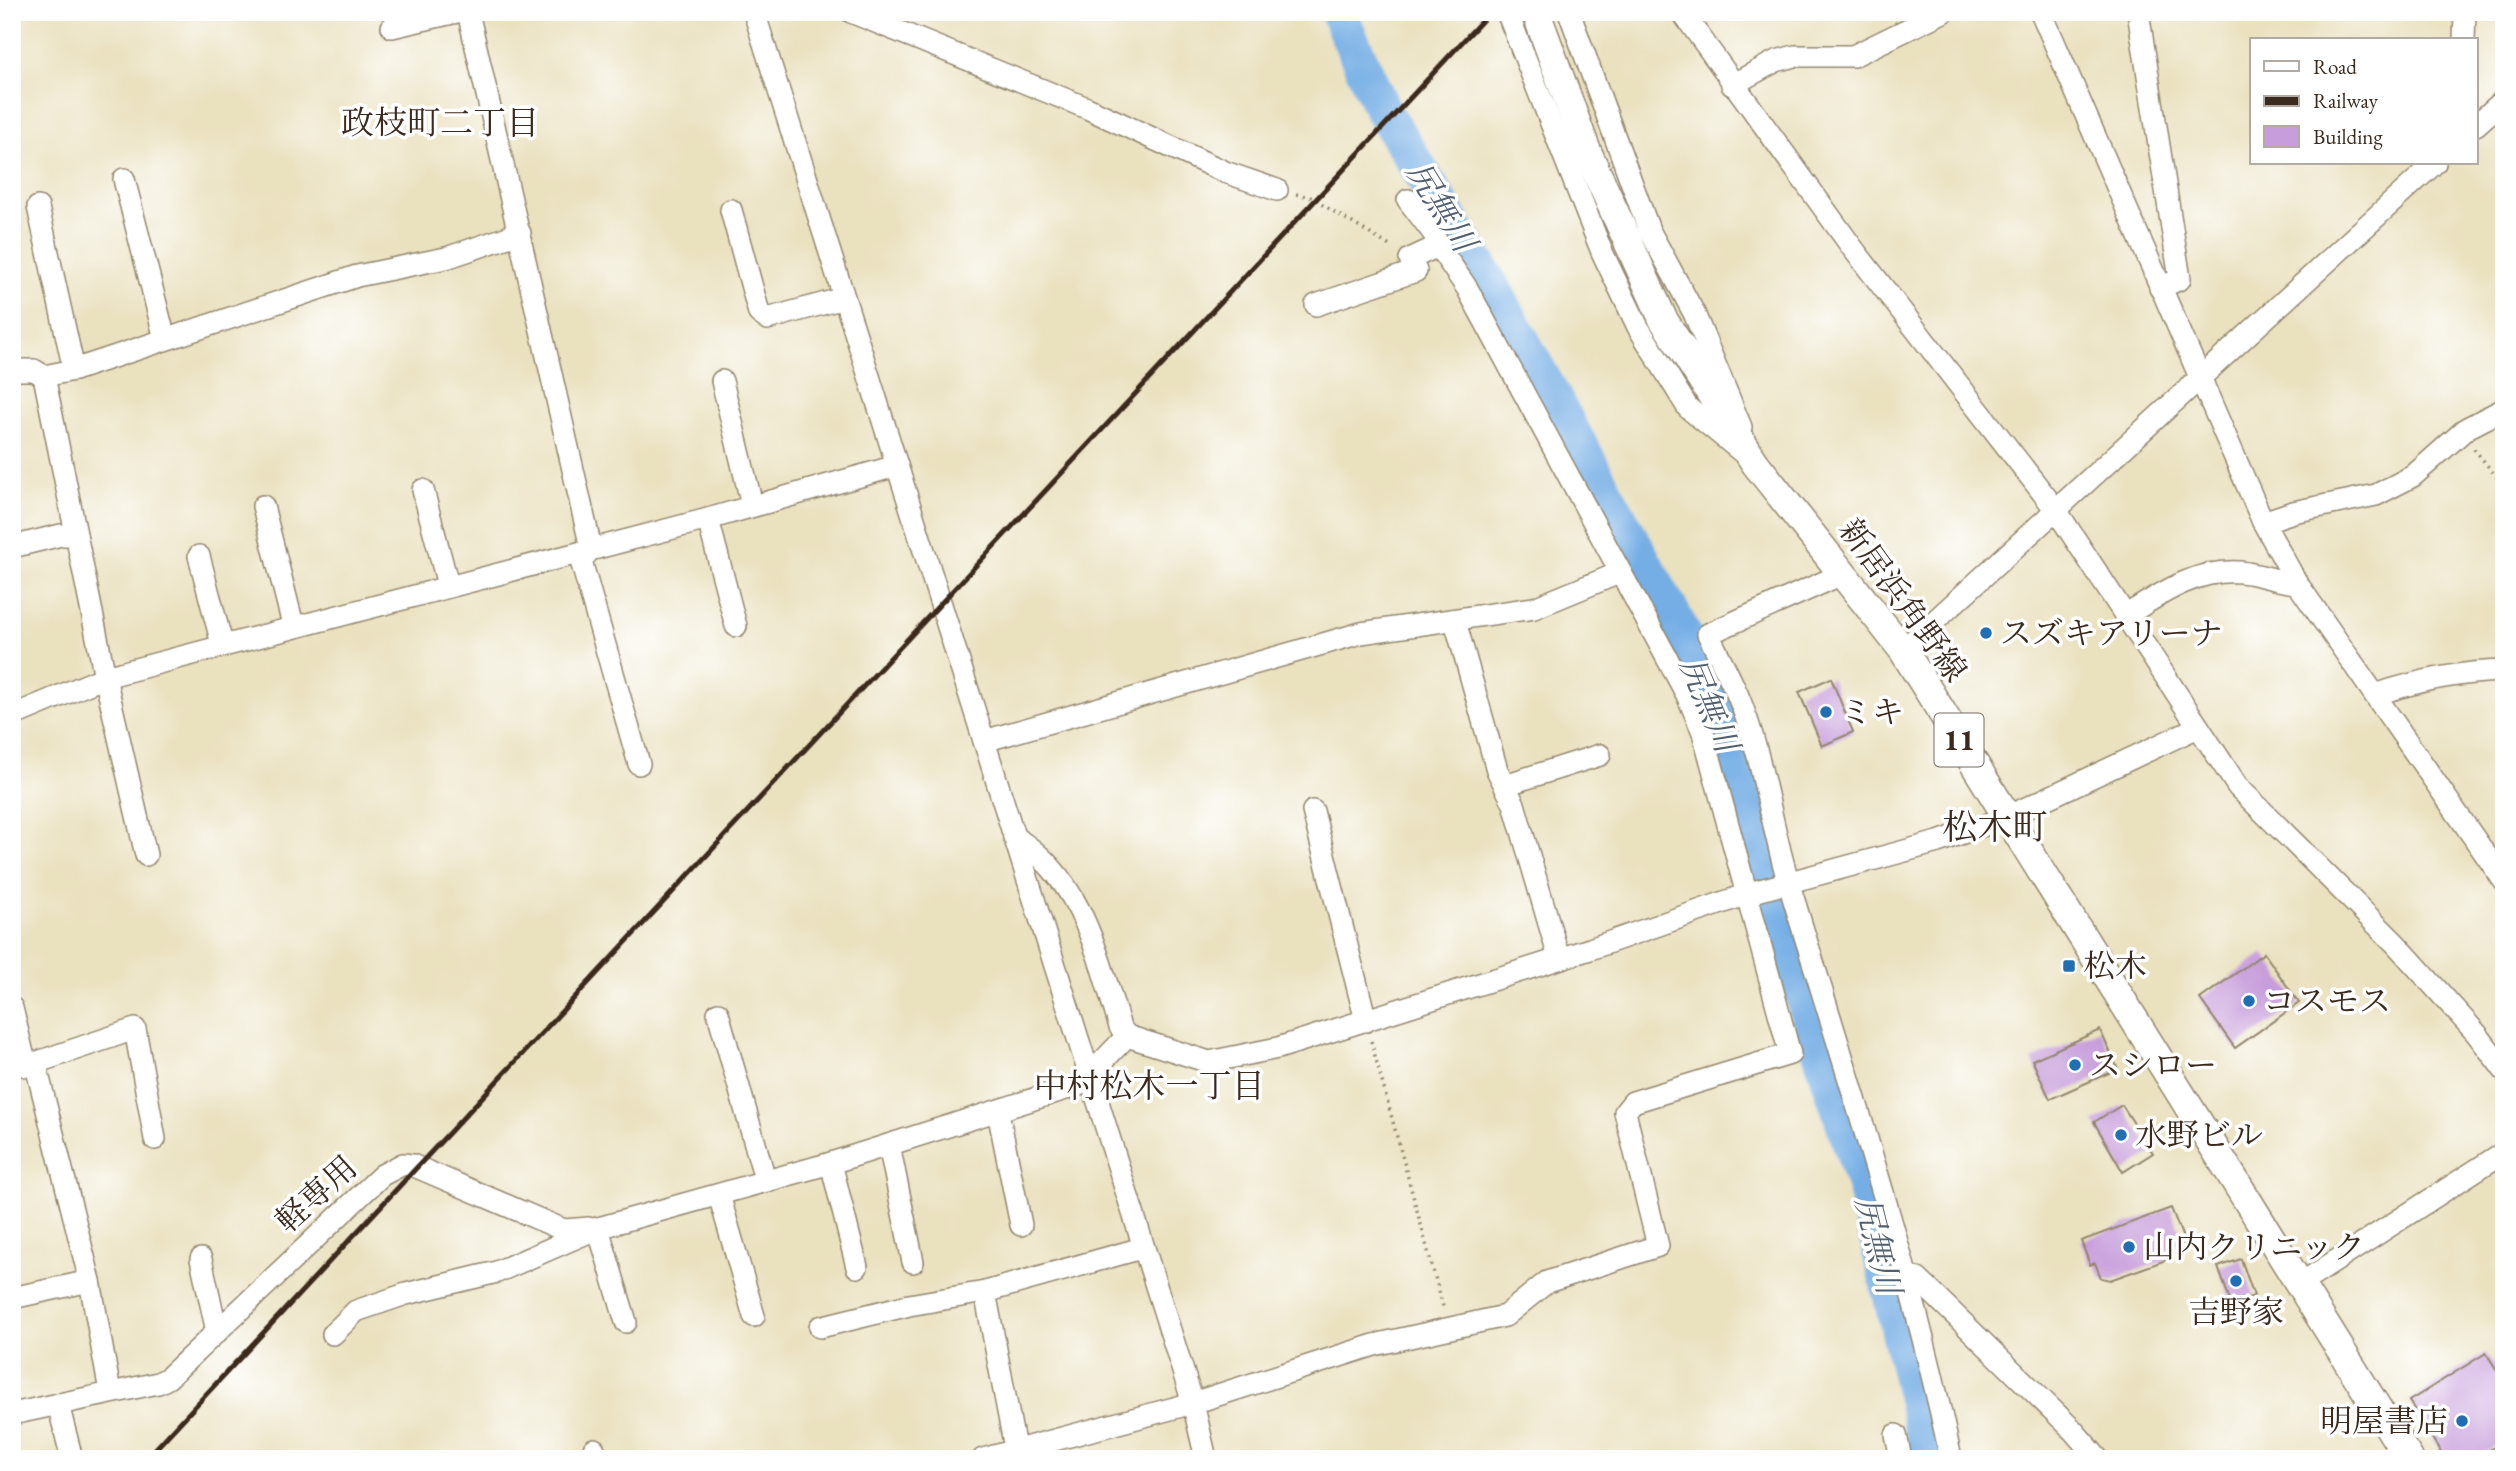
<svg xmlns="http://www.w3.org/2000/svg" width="2516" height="1471" viewBox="0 0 2516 1471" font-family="'EB Garamond','Noto Serif JP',serif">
  <rect width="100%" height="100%" fill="#fff"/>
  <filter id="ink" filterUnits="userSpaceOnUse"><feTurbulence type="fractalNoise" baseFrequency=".0143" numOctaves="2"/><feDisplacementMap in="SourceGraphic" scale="14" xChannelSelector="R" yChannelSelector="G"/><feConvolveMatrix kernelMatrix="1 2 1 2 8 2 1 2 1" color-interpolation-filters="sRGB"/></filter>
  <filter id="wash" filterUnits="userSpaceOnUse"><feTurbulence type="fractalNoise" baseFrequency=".00686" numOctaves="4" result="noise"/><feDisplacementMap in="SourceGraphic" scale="28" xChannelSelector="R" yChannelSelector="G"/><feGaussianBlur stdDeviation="1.57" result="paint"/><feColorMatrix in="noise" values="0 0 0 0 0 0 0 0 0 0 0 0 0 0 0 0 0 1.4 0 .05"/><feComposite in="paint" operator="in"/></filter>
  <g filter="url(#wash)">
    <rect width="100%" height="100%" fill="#eae1bf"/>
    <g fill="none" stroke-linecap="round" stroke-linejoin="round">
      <polyline stroke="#74aee5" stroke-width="37" points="1338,12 1382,109 1492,287 1682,632 1720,709 1785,942 1866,1190 1930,1459"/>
    </g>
    <g id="blocks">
      <g fill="#c79edb">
        <polygon points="1831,678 1853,732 1822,746 1799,692"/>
        <polygon points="2264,953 2299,1003 2235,1048 2200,999"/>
        <polygon points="2100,1030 2118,1069 2050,1099 2032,1060"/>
        <polygon points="2122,1105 2153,1153 2123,1172 2094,1122"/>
        <polygon points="2171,1208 2185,1243 2166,1250 2169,1259 2110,1280 2101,1278 2095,1263 2090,1265 2081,1241"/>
        <polygon points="2241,1259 2254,1296 2231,1303 2218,1267"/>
        <polygon points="2486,1353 2504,1381 2504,1441 2475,1459 2445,1459 2409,1401"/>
      </g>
    </g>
  </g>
  <g filter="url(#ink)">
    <use href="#blocks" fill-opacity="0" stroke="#92866e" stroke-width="2"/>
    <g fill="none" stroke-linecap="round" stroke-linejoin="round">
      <g stroke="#92866e" stroke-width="24">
        <g id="minor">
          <polyline points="468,12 591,548 581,561 639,764"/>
          <polyline points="754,12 1193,1403 1206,1459"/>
          <polyline points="851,12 1087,108 1225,172 1277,190"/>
          <polyline points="1507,12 1602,252 1638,327 1688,408 1742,452"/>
          <polyline points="1569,12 1649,230 1694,313 1741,427"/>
          <polyline points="1682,12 1854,250 2056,510 2238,787 2396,944 2477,1034 2504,1070"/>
          <polyline points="2041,12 2263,522 2297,583 2504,881"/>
          <polyline points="2138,12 2180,279 2160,288"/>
          <polyline points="392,27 457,12"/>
          <polyline points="2464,40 2465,12"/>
          <polyline points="1732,85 1776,61 1795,56 1853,56 1943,12"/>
          <polyline points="2476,125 2504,100"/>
          <polyline points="124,179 165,339"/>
          <polyline points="1408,200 1434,234 1438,246"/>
          <polyline points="38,207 74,370"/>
          <polyline points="731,210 759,313 767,319 844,298"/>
          <polyline points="12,370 34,370 44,376 74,370 357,276 446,258 520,233"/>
          <polyline points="44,376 105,677 146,855"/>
          <polyline points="722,381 752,505"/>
          <polyline points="423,490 448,585"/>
          <polyline points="263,506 293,625"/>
          <polyline points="708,519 736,626"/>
          <polyline points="2263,522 2293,512 2376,495 2413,476 2467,428 2504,409"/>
          <polyline points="12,547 61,535 76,535"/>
          <polyline points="199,556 222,644"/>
          <path d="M1842 574 1708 634C1718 654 1729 675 1738 696 1763 755 1770 822 1789 884 1847 1075 1910 1264 1951 1459"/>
          <path d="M2127 615C2164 591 2202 566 2248 573 2265 576 2280 582 2297 583"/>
          <polyline points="1455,621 1497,770 1514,804 1559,958"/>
          <polyline points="1903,650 2435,163"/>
          <path d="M2375 695C2416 681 2460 672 2504 671"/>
          <polyline points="12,716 105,677 708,519 896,466"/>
          <polyline points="984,741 1361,633 1534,608 1619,573"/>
          <polyline points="1505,785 1600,755"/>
          <polyline points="1313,811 1366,1021"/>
          <path d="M1014 837C1082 877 1098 957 1120 1027L1127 1036"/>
          <polyline points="12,1008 26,1066 135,1029 155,1139"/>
          <polyline points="718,1013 765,1179"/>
          <polyline points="35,1062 90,1281 110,1392"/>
          <polyline points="998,1112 1021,1225"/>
          <polyline points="889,1145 913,1262"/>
          <polyline points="831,1163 857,1267"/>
          <polyline points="719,1195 754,1316"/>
          <polyline points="598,1228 626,1322"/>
          <polyline points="201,1259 217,1332"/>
          <polyline points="1906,1276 1918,1279 2070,1427 2098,1459"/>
          <polyline points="2300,1284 2504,1152"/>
          <polyline points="985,1292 1015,1448"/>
          <polyline points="12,1298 90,1281"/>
          <polyline points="820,1327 909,1305 985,1292 1142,1248"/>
          <polyline points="333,1334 356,1311 406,1294 497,1272 598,1228 831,1163 1091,1081 1100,1064 1127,1036 1209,1062 1278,1048 1590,949 1753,892 1938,842 2007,817 2198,727"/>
          <polyline points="58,1404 71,1455"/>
          <polyline points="12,1414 158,1383 168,1378 382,1175 403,1164 412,1165 564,1230 589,1228"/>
          <polyline points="1896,1435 1901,1459"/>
          <polyline points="594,1449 596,1459"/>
          <polyline points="983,1459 1193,1403 1374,1345 1505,1316 1547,1282 1658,1246 1625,1112 1633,1102 1790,1054 1703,732 1687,695 1467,288 1438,246 1410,259 1416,271 1316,305"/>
        </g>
      </g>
      <g stroke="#92866e" stroke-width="31">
        <polyline id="major" points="1536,12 1586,149 1663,319 1755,463 1903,650 2409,1459"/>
      </g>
      <g stroke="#92866e" stroke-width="3.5" stroke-dasharray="2 5" stroke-linecap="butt">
        <polyline points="1296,194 1310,197 1393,248"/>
        <polyline points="2474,449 2504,486"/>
        <polyline points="1371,1041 1444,1310"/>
      </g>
      <use href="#minor" stroke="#fff" stroke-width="21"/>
      <use href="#major" stroke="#fff" stroke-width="28"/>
      <polyline stroke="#3b2a1e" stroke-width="5" points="146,1459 1490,12"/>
    </g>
  </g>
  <g fill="#1f6fb2" stroke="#fff" stroke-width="2.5">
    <circle cx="1986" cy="633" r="7"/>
    <circle cx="1826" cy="712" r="7"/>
    <rect x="2062" y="959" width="14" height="14" rx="3.5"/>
    <circle cx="2249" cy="1001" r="7"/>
    <circle cx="2075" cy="1065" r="7"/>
    <circle cx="2121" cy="1135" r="7"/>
    <circle cx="2129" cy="1247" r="7"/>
    <circle cx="2236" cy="1281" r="7"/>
    <circle cx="2462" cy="1421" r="7"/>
  </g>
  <g text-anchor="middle" stroke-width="7" stroke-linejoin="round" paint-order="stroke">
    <rect fill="#fff" stroke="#766a62" stroke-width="2" x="1934.5" y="713.5" width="49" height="53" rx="5"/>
    <g font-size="30" font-weight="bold" fill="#3b2a1e">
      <text x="1959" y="750">11</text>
    </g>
    <g font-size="32" fill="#3b2a1e" stroke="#fff">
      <text transform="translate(1903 600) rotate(54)" y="11">新居浜角野線</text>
      <text transform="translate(316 1194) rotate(-42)" y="11">軽専用</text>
    </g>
    <g font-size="32" fill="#3b2a1e" stroke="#fff" text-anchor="start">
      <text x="2000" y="644">スズキアリーナ</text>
      <text x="1840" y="723">ミキ</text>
      <text x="2083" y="977">松木</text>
      <text x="2263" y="1012">コスモス</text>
      <text x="2089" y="1076">スシロー</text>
      <text x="2135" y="1146">水野ビル</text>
      <text x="2143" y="1258">山内クリニック</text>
      <text x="2236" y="1323" text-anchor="middle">吉野家</text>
      <text x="2448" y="1432" text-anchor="end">明屋書店</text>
    </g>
    <g font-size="33" fill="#3b2a1e" stroke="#fff">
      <text x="440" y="134">政枝町二丁目</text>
      <text x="1149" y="1097">中村松木一丁目</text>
    </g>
    <g font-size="33" font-style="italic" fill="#525f6e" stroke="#fff">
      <text transform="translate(1442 206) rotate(58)" y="12">尻無川</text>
      <text transform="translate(1710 704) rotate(67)" y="12">尻無川</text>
      <text transform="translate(1879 1245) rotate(76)" y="12">尻無川</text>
    </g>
    <g font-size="35" fill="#3b2a1e" stroke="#fff">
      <text x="1995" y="839">松木町</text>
    </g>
  </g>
  <rect width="2516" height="1471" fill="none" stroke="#fff" stroke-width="42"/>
  <rect x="2250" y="38" width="228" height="126" fill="#ffffff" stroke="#b1aaa5" stroke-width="2"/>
  <rect x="2264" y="61" width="35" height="10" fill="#ffffff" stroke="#b1aaa5" stroke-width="2"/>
  <text x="2313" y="74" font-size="21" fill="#3b2a1e">Road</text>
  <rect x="2264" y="96" width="35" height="10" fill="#3b2a1e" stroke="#b1aaa5" stroke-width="2"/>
  <text x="2313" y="108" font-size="21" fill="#3b2a1e">Railway</text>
  <rect x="2264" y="126" width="35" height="21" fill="#c79edb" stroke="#b1aaa5" stroke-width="2"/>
  <text x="2313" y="144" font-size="21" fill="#3b2a1e">Building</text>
</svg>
